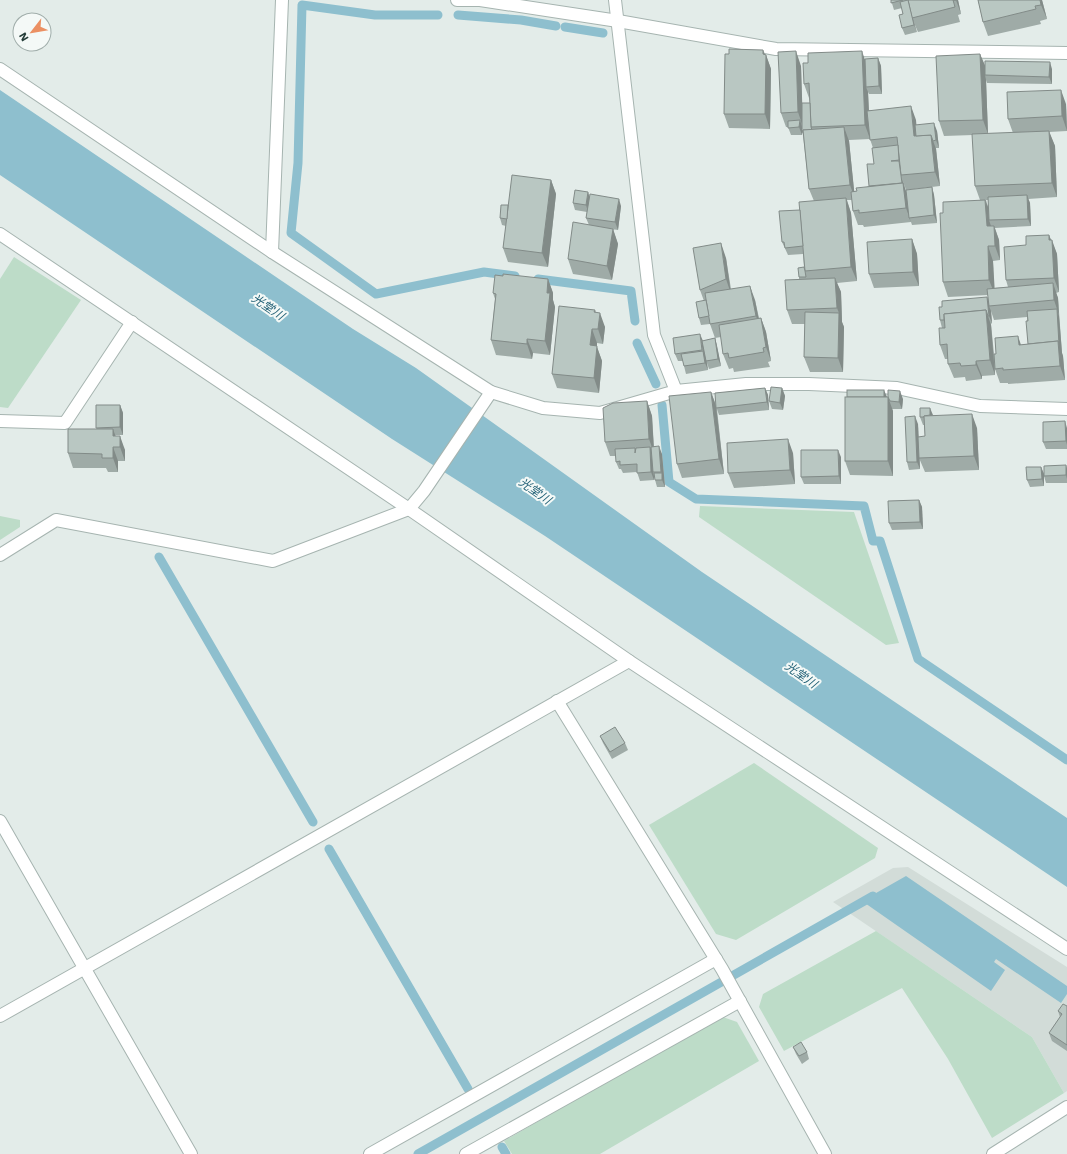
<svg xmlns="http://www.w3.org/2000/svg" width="1067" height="1154" viewBox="0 0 1067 1154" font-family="'Work Sans','Noto Sans JP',sans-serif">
  <rect width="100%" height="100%" fill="#e3ece9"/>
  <polygon fill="#d2dcd8" points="908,867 1067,967 1067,1091 1064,1093 1032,1037 833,902 893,868"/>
  <g fill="#bddcc8">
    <polygon points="14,257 81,300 8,408 0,407 0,279"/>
    <polygon points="700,506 854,512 899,643 886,645 699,517"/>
    <polygon points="0,516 20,520 20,527 0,540"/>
    <polygon points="754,763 878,848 875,858 736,940 716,934 649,825"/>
    <polygon points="876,931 1032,1037 1064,1093 992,1138 948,1059 902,988 784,1051 759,1007 763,994"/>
    <polygon points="720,1016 737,1022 759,1061 600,1154 512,1154 504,1141"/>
  </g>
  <g fill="#8ebfce">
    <polygon points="0,90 279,279 353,329 416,368 702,572 1067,818 1067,887 545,536 392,439 0,175"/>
    <polygon points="906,876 1067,986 1067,994 1061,1003 996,959 994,962 1005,970 991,991 862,901"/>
  </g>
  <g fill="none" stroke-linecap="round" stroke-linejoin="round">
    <g stroke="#8ebfce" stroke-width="9">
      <polyline points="438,15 375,15 302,5 298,163 291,233 376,294 484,272 515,276"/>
      <polyline points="458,15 521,20 556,26"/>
      <polyline points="565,27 603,33"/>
      <polyline points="538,279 631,291 635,321"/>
      <polyline points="637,343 656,384"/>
      <polyline points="662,405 669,482 696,499 864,506 873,541 880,541 918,659 1067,760"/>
      <polyline points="159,557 313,822"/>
      <polyline points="329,849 468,1089"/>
      <polyline points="502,1147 506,1154"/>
      <polyline points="418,1154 873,896"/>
    </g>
    <g stroke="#a6b4b0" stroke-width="14">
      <g id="minor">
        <polyline points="457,0 480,0 618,21 776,49 1067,53"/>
        <polyline points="0,69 272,252 491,392 543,408 600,413 676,391 654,335 615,0"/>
        <polyline points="0,234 409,509 629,661 1067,949"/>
        <polyline points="272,252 282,0"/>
        <polyline points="676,391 746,384 809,384 897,388 980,406 1067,409"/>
        <polyline points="0,421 65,423 132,322"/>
        <polyline points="0,555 56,520 273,561 409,509 424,491 491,392"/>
        <polyline points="557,701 722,969 825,1154"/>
        <polyline points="0,821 191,1154"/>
        <polyline points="0,1016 629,661"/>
        <polyline points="370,1154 716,959"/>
        <polyline points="466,1154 740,1001"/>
        <polyline points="993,1154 1067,1107"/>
      </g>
    </g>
    <use href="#minor" stroke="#fff" stroke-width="12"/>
  </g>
  <g fill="#9faba7" fill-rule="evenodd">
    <polygon points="891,0 958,0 961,14 958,15 960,22 918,32 914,23 917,32 905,35 902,28 903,14 902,8 894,10"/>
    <polygon points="978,0 1042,0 1047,19 1040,21 1041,24 988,36 983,22"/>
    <polygon points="763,50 765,54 766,55 771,69 770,129 729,128 724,114 729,54"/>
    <path d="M980 54 985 66 1052 69V84L987 83 986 80 988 134 1013 133 1008 119 1066 104 1067 131 1049 132 1055 146 1057 197 1028 199 1030 203 1031 226 995 228 999 240 1000 260 993 261 994 288 1008 287 1006 280 1026 245 1049 235 1057 254 1059 292 1056 293 1058 298 1062 353 1063 356 1065 380 1008 384V383H1000L995 369V375L982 376V379L966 381 965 377 954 378 948 364V359H945L940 345 945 328H942L940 320 942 307 987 297 988 300V295L948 297 943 282V213L980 200 975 186 973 135 944 136 939 121ZM986 200H988L989 210ZM991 311 994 320 1027 317 1028 344 1021 345 996 354H994L991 324 992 323Z"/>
    <path d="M878 58 881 66 882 94H869L868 92 869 110 916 120V125L937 131 939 148H936L940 186 906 190 904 184 906 192 932 187 934 195 937 223 912 225 911 222 864 227 863 225H858L853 211 852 200H847L851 213 857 281 837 283 841 292 842 322 844 327 843 372H810L804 357 805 324H792L787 310 799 279V277L804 267 803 254 788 255 782 242 800 210 814 201 809 189 803 135 802 132V135H791L788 127H786L781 113 801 66 802 103H810L809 98 804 84 865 59ZM870 139 873 148 874 164 869 186 857 191H854L849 140Z"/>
    <polygon points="551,180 556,194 548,267 508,262 503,248 506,226 502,225 500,218 508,205"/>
    <polygon points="588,192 589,197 621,206 618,230 598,227 613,229 618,244 612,280 573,274 568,259 589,225 586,218 587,212 575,210 573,203"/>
    <polygon points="912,239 917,254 919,286 874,288 869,274"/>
    <polygon points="726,258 731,289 755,300 759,318 761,318 766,332 771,361 768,362 770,367 734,372 733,368 729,369 723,354 721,337 715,338 710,324 701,325 699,318 704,301 700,290"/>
    <polygon points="503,276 548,279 553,293 553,300 555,307 550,355 533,353 532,359 496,355 491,340 495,299 493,293"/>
    <polygon points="595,312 605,327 603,344 597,343 597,347 602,361 599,393 557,388 552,374"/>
    <polygon points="715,338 717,346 721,366 709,369 707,363 708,370 686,374 684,366 683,361 678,361 675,354 703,341"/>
    <polygon points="765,388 768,395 769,410 719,415 717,409 724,474 682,478 677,464 711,392 716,405"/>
    <polygon points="782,388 785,396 783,410 772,409 769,401"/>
    <polygon points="886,397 903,399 902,409 892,409 893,411 893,476 850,475 845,461"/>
    <polygon points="647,401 652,416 654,447 662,454 665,487 657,487 654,476 654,480 640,481 637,472 623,473 621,469 619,469 616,462 616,456 610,456 605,442"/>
    <polygon points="120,405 123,413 123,435 115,435 125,450 125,461 118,461 118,472 108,472 106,468 73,468 68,453 97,429 96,428"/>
    <polygon points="933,415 977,428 979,470 925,472 919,458 925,436 924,425 923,425 920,417"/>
    <polygon points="918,424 920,469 909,470 907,462"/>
    <polygon points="1067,428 1067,449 1046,449 1043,442"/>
    <polygon points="793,453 795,484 734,488 728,473"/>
    <polygon points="841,457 841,484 804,484 801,477"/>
    <polygon points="1066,465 1067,469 1067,483 1046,483 1044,476 1044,486 1030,487 1027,480 1041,467 1044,474"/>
    <polygon points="919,500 922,507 923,529 892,530 889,523"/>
    <polygon points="600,736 625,743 628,750 612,759 603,743"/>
    <polygon points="1067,1006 1067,1051 1052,1041 1049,1033 1060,1017 1058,1011"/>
    <polygon points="793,1047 807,1052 809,1059 802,1064 796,1054"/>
  </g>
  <g fill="#828b88">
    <polygon points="908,0 914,23 917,32 914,25"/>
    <polygon points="956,0 958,0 961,14"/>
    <polygon points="1040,0 1042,0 1047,19 1041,5"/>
    <polygon points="763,50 766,58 766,55 771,69 770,129 765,114"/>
    <polygon points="796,51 801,66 803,127 798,112"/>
    <polygon points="862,51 867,66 866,87 868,92 870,139 865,125"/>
    <polygon points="980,54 986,68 985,75 986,80 988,134 983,120"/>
    <polygon points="878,58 881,66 882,94 879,86"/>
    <polygon points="1050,62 1052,69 1052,84 1049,77"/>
    <polygon points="1061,90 1066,104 1067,131 1062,116"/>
    <polygon points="911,106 916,120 918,142 914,136"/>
    <polygon points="800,120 802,127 802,135 799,127"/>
    <polygon points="934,123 937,131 939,148 936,140"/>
    <polygon points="844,127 849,141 855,199 850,185"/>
    <polygon points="1049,131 1055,146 1057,197 1052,183"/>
    <polygon points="931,135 936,149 940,186 935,172"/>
    <polygon points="901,177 908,197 909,218 911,222 906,208"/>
    <polygon points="551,180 556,194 548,267 542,253"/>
    <polygon points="932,187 934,195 937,223 934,215"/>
    <polygon points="588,192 590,199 588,212 586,205"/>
    <polygon points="1027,195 1030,203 1031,226 1028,219"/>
    <polygon points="846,198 851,213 857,281 851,267"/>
    <polygon points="619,199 621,206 618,230 615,222"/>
    <polygon points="985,200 991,214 989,220 991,226 992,241 987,226"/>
    <polygon points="994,226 999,240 1000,260 995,246"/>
    <polygon points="613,229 618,244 612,280 607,266"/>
    <polygon points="1049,235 1052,243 1052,240 1057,254 1059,292 1054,278 1049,240"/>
    <polygon points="912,239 917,254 919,286 913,272"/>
    <polygon points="721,243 726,258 731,294 726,279"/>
    <polygon points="988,246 993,261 995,295 989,280"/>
    <polygon points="835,278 841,292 842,322 844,327 843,372 838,358 839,313 837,308"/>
    <polygon points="548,279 553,293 553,300 555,307 550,355 545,341 547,293"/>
    <polygon points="1053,283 1058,298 1059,315 1054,300"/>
    <polygon points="750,286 755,300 761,331 756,316"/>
    <polygon points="987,297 990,305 989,306 991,311 992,323 989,316"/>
    <polygon points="1057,309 1059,316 1062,353 1063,356 1065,380 1060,366 1058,341"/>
    <polygon points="595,310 599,321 600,313 605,327 603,344 598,329 594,312"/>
    <polygon points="986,310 991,325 995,375 990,360"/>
    <polygon points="761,318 766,332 771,361 766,347"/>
    <polygon points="592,329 597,343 597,347 602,361 599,393 594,378 590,345"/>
    <polygon points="700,334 703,341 708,370 705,363"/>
    <polygon points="1018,336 1023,351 1019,345"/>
    <polygon points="715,338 717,346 721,366 718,359"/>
    <polygon points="527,339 533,353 532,359 527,344"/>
    <polygon points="976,361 982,376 982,379 976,365"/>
    <polygon points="765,388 768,395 769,410 767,402"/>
    <polygon points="782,388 785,396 783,410 780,403"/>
    <polygon points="884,390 887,397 884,403"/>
    <polygon points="900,391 903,399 902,409 899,402"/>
    <polygon points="711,392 716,406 724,474 719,459"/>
    <polygon points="888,397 893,411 893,476 888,461"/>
    <polygon points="647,401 652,416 654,453 649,439"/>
    <polygon points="120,405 123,413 123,435 120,427"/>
    <polygon points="930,408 933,415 930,417"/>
    <polygon points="972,414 977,428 979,470 974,456"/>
    <polygon points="915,416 918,424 920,469 917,462"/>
    <polygon points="1065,421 1067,428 1067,445 1066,441"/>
    <polygon points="113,429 118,443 113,436"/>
    <polygon points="120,436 125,450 125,461 120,447"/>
    <polygon points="788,439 793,453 795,484 790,470"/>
    <polygon points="659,446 662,454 665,487 662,480"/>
    <polygon points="113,447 118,461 118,472 113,458"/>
    <polygon points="650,447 653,455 653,472 654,476 654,480 651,472"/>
    <polygon points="838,450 841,457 841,484 839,476"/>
    <polygon points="1066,465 1067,469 1067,479 1066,475"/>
    <polygon points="1041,467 1044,474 1044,486 1042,479"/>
    <polygon points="919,500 922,507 923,529 920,522"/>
  </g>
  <g fill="#b9c7c2" stroke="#828b88">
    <polygon points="891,0 903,0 891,3"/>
    <polygon points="908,0 956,0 953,0 955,7 912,18"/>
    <polygon points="908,0 914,25 902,28 899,15 903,14 900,2"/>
    <polygon points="978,0 1040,0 1041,5 1035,6 1036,9 983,22"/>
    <polygon points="729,49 763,50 763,54 766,55 765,114 724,114 725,54 729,54"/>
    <polygon points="796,51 798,112 781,113 778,52"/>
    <polygon points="862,51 865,125 811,127 809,83 804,84 803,63 808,63 808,53"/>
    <polygon points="980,54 983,120 939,121 936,56"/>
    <polygon points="878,58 879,86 866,87 865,59"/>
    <polygon points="985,61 1050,62 1049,77 985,75"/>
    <polygon points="1061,90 1062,116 1008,119 1007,92"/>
    <polygon points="802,103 810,103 811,127 812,130 803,130 803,132 802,132"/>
    <polygon points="911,106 914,136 931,135 935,172 901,175 897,137 870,140 867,111"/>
    <polygon points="800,120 799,127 788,128 788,121"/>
    <polygon points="934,123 936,140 933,141 931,135 916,136 915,125"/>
    <polygon points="844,127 850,185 809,189 803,130"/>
    <polygon points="1049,131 1052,183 975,186 972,134"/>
    <polygon points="898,145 899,160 891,161 899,161 902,183 869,186 867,164 874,164 872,148"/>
    <polygon points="512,175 551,180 542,253 503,248"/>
    <polygon points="903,183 906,208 859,213 859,210 853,211 851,192 857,191 856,188"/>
    <polygon points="932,187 934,215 909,218 906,190"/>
    <polygon points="575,190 588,192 586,205 573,203"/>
    <polygon points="590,194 619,199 615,222 586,218"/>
    <polygon points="1027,195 1028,219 989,220 988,197"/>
    <polygon points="846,198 851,267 805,271 799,202"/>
    <polygon points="985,200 987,226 994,226 995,246 988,246 989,280 943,282 940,213 943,213 943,202"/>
    <polygon points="501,205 508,205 507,219 500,218"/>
    <polygon points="800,210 803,246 785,248 784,242 782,242 779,211"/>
    <polygon points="573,222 613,229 607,266 568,259"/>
    <polygon points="1049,235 1049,240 1052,240 1054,278 1006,280 1004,247 1026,245 1026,236"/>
    <polygon points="912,239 913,272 869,274 867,242"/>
    <polygon points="721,243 726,279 700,290 693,248"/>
    <polygon points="804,267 805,271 806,277 799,277 798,268"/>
    <polygon points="503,274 548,279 547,293 550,293 545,341 527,339 527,344 491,340 496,294 493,293 495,275 503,276"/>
    <polygon points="835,278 837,308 787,310 785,280"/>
    <polygon points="1053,283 1054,300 989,306 987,289"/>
    <polygon points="750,286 756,316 710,324 705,293"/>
    <polygon points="987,297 989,316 988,316 986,310 944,314 944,320 940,320 939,307 942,307 942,301"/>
    <polygon points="706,300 709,316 699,318 696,302"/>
    <polygon points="559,306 595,310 594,312 600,313 598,329 592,329 590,345 597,346 594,378 552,374"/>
    <polygon points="1057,309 1059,345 1058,341 1028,344 1026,321 1028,321 1027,311"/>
    <polygon points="986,310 990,360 976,361 976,365 961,366 960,363 948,364 947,344 940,345 939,328 945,328 944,314"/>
    <polygon points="805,312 839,313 838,358 804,357"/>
    <polygon points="761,318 766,347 763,348 764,352 729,358 728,353 723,354 719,325"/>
    <polygon points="700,334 702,350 675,354 673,338"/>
    <polygon points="1018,336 1019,345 1058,341 1060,366 1003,370 1003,368 995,369 994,354 996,354 995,338"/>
    <polygon points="715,338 718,359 706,361 702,341"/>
    <polygon points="703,351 705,363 684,366 681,354"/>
    <polygon points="771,387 782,388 780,403 769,401"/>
    <polygon points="765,388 767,402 716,408 715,393"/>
    <rect x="847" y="390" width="37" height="7"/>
    <polygon points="888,390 900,391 899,402 890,401 888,397"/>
    <polygon points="711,392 719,459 677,464 669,396"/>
    <rect x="845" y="397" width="43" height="64"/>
    <polygon points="647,401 649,439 605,442 603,408 613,403"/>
    <polygon points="96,405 120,405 120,427 96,428"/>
    <polygon points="920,408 930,408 930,415 924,416 924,417 920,417"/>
    <polygon points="972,414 974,456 919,458 918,437 925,436 924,416"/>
    <polygon points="915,416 917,462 907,462 905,417"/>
    <polygon points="1065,421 1066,441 1043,442 1043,422"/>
    <polygon points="68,429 113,429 113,436 120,436 120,447 113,447 113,458 102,458 102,454 68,453"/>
    <polygon points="788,439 790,470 728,473 727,443"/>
    <polygon points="659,446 661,472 653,472 651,447"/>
    <polygon points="650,447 651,472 637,473 637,464 620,465 620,461 616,462 615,449 635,448 635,453 636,448"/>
    <polygon points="801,450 838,450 839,476 801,477"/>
    <polygon points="1066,465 1066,475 1044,476 1044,466"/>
    <polygon points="1026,467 1041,467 1042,479 1027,480"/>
    <polygon points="654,473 662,473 662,480 655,480"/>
    <polygon points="919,500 920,522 889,523 888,501"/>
    <polygon points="615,727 625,743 610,752 600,736"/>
    <polygon points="1063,1004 1067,1006 1067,1045 1049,1033 1062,1014 1058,1011"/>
    <polygon points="801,1042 807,1052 799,1056 793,1047"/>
  </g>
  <g text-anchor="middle" stroke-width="4" stroke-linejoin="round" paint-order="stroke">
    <g font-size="12" font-style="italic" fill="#216076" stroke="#f4f9f7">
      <text transform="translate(268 307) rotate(34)" y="4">光堂川</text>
      <text transform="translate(535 491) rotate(35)" y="4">光堂川</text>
      <text transform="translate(801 675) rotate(35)" y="4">光堂川</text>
    </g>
  </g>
  <g transform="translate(32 32) rotate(239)"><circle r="19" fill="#f4f9f7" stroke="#a1aeab"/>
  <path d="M0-3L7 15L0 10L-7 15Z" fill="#eb9063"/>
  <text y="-6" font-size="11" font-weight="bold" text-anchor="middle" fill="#243d38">N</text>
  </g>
</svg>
